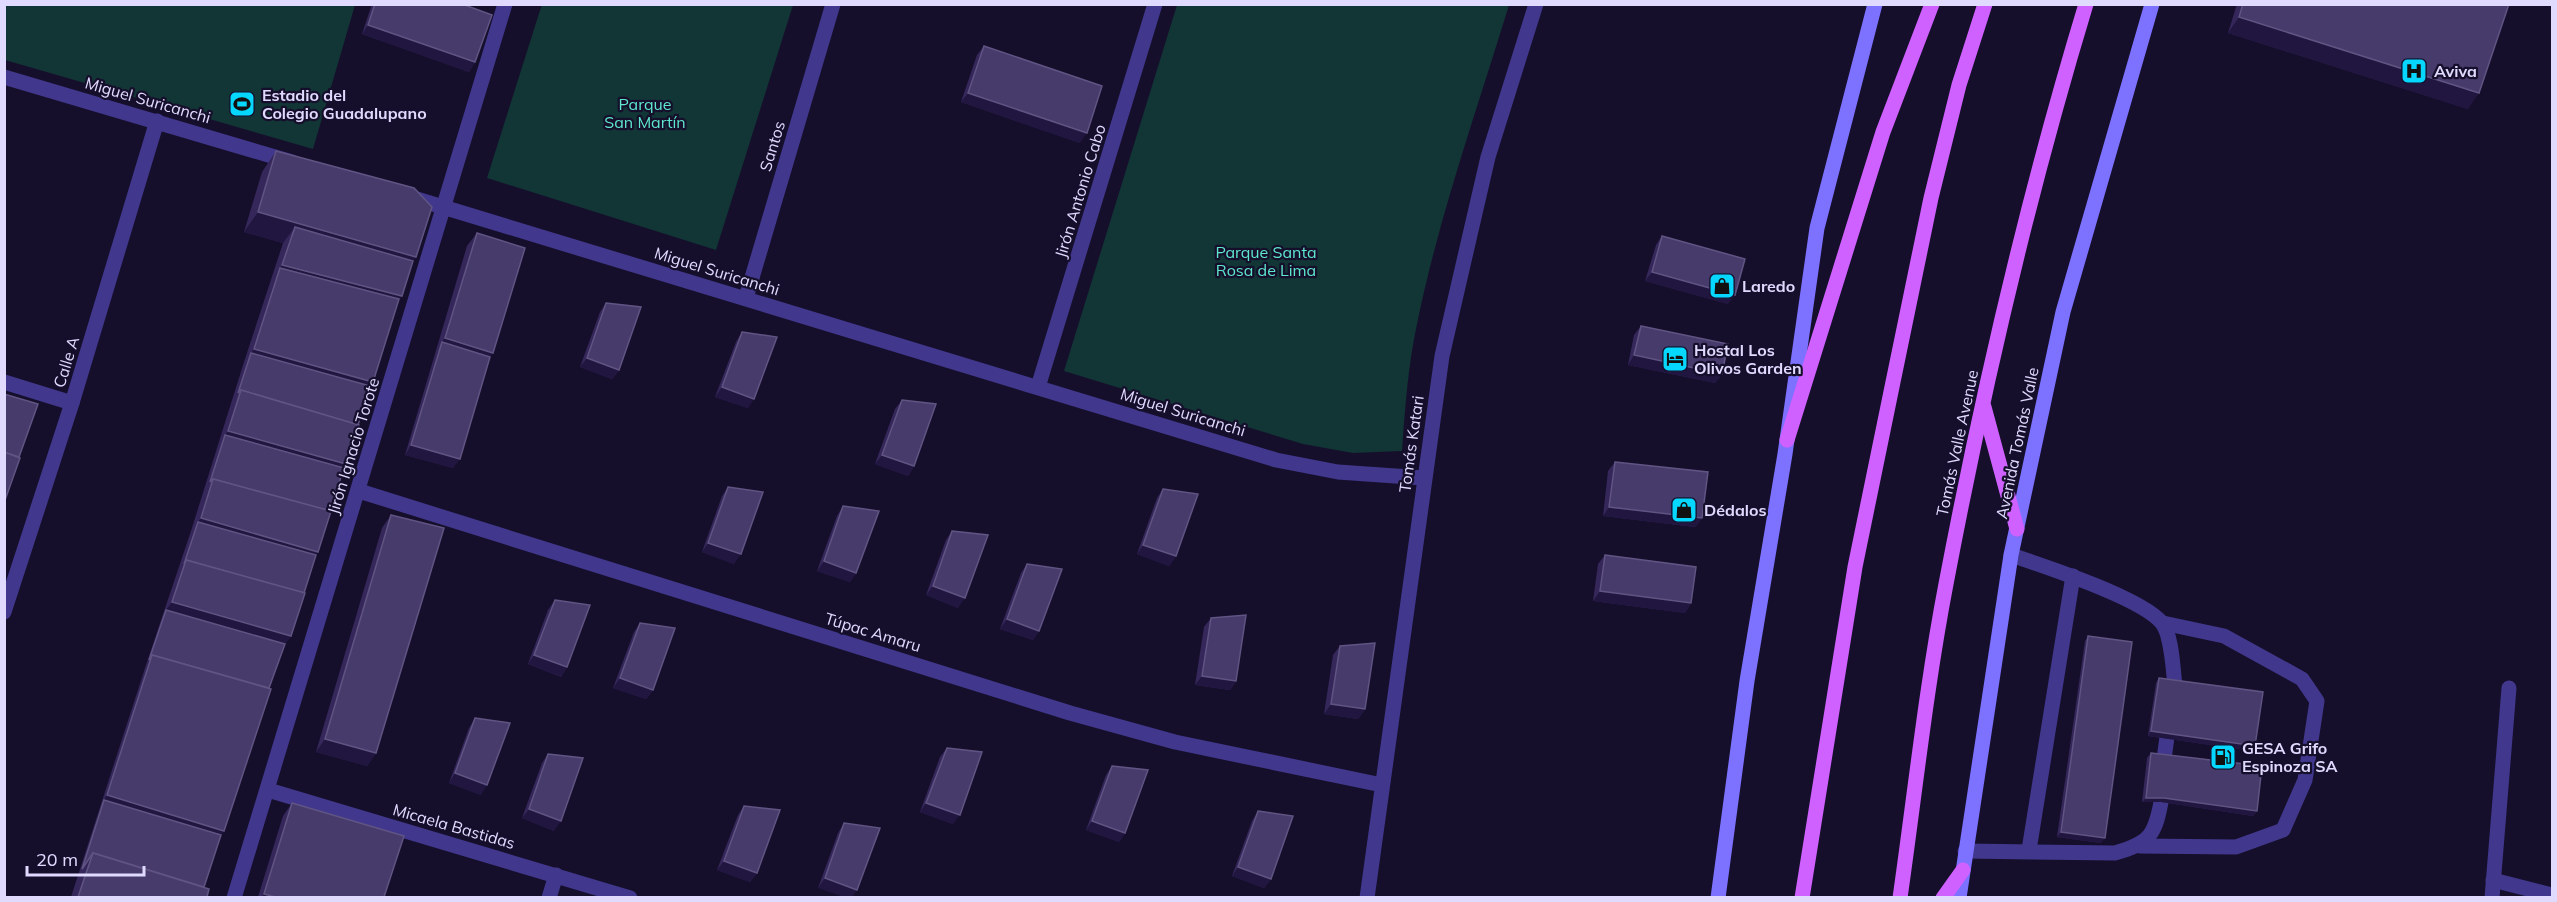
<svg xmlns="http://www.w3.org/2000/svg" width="2557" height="902" viewBox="0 0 2557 902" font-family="Mulish,sans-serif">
  <rect width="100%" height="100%" fill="#160f2c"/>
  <g fill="#123536">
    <polygon points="542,4 793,5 716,250 487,178"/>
    <polygon points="4,5 5,4 355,5 313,149 5,60"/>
    <path d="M1177 5H1509C1477 110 1439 216 1417 324 1408 366 1405 408 1402 451L1353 453 1303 444 1064 371Z"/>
  </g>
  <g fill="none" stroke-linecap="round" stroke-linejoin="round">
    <g stroke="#41388d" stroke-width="15">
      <path d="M2011 555C2044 566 2142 598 2162 623 2172 635 2173 670 2175 686"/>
      <polyline points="2164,759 2167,737"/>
      <polyline points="2140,846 2236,847 2283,830 2305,780 2317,701 2302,679 2224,636 2163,623"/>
      <polyline points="2029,850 2073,576"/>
      <path d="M1965 851 2115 853C2148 844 2155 836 2161 802"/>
      <polyline points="2493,880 2552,895"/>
      <polyline points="2492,898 2509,688"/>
    </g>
    <g stroke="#41388d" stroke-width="15">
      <polyline points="4,77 292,162"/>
      <polyline points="410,197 1276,460 1338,472 1424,478"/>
      <polyline points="746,298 833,4"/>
      <polyline points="4,382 72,403"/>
      <polyline points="1038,387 1155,4"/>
      <polyline points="359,491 1070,713 1175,742 1382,785"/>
      <polyline points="4,612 72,403 157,121"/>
      <polyline points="268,790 630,898"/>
      <polyline points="234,898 505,4"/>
      <polyline points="549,898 556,875"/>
      <polyline points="1367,898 1442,356 1488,157 1536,4"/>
    </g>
    <g stroke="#7d71ff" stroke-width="15">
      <polyline points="1718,898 1747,681 1785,454 1817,228 1875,4"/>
      <polyline points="1959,898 2011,555 2063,312 2152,4"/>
    </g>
    <g stroke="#ce61ff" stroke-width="15">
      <polyline points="1984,407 2017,529"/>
      <polyline points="1787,440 1883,132 1932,4"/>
      <polyline points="1802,898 1855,567 1893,382 1931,198 1959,85 1985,4"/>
      <path d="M1900 898C1915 793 1926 688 1946 584 1983 389 2028 195 2086 4"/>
      <polyline points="1943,898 1963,870"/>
    </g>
  </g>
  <g fill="#35275a">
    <polygon points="372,4 462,4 475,62 469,72 362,34"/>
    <polygon points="2237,4 2509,4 2468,109 2228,33"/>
    <polygon points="984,46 1080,143 961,102 977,55"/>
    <polygon points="276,151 416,257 413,261 402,296 399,299 370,386 316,555 291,636 285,644 269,688 224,831 221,835 204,887 207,897 71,897 146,665 191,531 244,362 283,243 244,232 262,172"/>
    <polygon points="477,233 490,357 453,468 405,455 467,246"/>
    <polygon points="1662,236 1728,304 1645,281 1656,245"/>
    <polygon points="606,303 619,370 612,379 580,367 600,312"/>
    <polygon points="1641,326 1722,374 1715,383 1628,365 1634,335"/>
    <polygon points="742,332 748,408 715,397 736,342"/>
    <polygon points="902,400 914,466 908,476 875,464 895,409"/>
    <polygon points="1615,462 1702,518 1695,527 1603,516 1608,471"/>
    <polygon points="728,487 734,564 702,552 722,496"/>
    <polygon points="1163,489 1176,556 1169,566 1137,554 1157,498"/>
    <polygon points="843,506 856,573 850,582 817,571 837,516"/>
    <polygon points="391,515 376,753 367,766 316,752 382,528"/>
    <polygon points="952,531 958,608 926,595 946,540"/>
    <polygon points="1605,555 1691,603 1685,613 1593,601 1598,564"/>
    <polygon points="1027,564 1039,631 1033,640 1000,629 1021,573"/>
    <polygon points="555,600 567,667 561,677 528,664 548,610"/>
    <polygon points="1211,618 1236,681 1230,690 1195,685 1204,627"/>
    <polygon points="640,623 653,690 646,699 613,688 634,632"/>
    <polygon points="2088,636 2101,843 2057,837 2085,641"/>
    <polygon points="1340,646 1365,709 1358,719 1324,714 1333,655"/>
    <polygon points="2159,678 2252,751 2148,736 2156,683"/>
    <polygon points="475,718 481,795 449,783 469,728"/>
    <polygon points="947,748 953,824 920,812 940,757"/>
    <polygon points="2151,753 2257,811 2253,816 2161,802 2142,802 2147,758"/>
    <polygon points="548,754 554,831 522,818 542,763"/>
    <polygon points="1112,766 1125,833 1119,842 1086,830 1106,775"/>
    <polygon points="292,803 384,897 258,897 283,816"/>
    <polygon points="744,806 757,873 750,882 717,870 738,815"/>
    <polygon points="1258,811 1271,879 1264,888 1232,876 1252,821"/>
    <polygon points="844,823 880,828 818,888 838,833"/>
  </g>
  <g fill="#211640">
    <polygon points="2239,17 2479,93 2468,109 2228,33"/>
    <polygon points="368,25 475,62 469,72 362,34"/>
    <polygon points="968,93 1087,133 1080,143 961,102"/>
    <polygon points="258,212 416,257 402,277 295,227 283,243 244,232"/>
    <polygon points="282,265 402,296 390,313 280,268 271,281"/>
    <polygon points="1652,272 1735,295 1728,304 1645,281"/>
    <polygon points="445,338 493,353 484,366 442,342"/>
    <polygon points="254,349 373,382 364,395 251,353"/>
    <polygon points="1634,355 1722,374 1715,383 1628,365"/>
    <polygon points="587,358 619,370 612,379 580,367"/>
    <polygon points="722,387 754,399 748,408 715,397"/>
    <polygon points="228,431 346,464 337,478 225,435"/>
    <polygon points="411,445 460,459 453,468 405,455"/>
    <polygon points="882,455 914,466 908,476 875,464"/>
    <polygon points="1609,507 1702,518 1695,527 1603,516"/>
    <polygon points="201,518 318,552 309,565 198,522"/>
    <polygon points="708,543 741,554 734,564 702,552"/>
    <polygon points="1143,545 1176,556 1169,566 1137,554"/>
    <polygon points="824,561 856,573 850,582 817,571"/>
    <polygon points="933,586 965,598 958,608 926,595"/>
    <polygon points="1600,591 1691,603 1685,613 1593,601"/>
    <polygon points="172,602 291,636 282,649 166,610"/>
    <polygon points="1007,619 1039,631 1033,640 1000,629"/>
    <polygon points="534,655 567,667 561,677 528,664"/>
    <polygon points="1202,676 1236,681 1230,690 1195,685"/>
    <polygon points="620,678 653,690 646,699 613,688"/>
    <polygon points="1331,704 1365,709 1358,719 1324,714"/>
    <polygon points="2151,731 2255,746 2252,751 2148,736"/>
    <polygon points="325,739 376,753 367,766 316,752"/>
    <polygon points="455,773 487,785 481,795 449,783"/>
    <polygon points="107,795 224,831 218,840 104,800"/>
    <polygon points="2146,798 2164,798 2257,811 2253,816 2161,802 2142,802"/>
    <polygon points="926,803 960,815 953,824 920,812"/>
    <polygon points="529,809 561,821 554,831 522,818"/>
    <polygon points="1092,821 1125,833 1119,842 1086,830"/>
    <polygon points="2061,832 2105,838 2101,843 2057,837"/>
    <polygon points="724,861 757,873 750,882 717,870"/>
    <polygon points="1238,867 1271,879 1264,888 1232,876"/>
    <polygon points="825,878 857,890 852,897 844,897 818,888"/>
    <polygon points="264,894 275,897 262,897"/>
  </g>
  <g fill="#473b6c" stroke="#605483" stroke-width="1.5">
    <polygon points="375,4 462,4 492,15 475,62 368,25"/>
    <polygon points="2243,4 2509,4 2479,93 2239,17"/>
    <polygon points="984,46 1102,86 1087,133 968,93"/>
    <polygon points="276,151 414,188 432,207 416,257 258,212"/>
    <polygon points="295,227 413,261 402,296 282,265"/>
    <polygon points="477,233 525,248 493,353 445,338"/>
    <polygon points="1662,236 1745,259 1735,295 1652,272"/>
    <polygon points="280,268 399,299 373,382 254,349"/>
    <polygon points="606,303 641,307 619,370 587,358"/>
    <polygon points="1641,326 1728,344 1722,374 1634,355"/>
    <polygon points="742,332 777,337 754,399 722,387"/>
    <polygon points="442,342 490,357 460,459 411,445"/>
    <polygon points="251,353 370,386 358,425 241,390 238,393"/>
    <polygon points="241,390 359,425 346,464 228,431"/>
    <polygon points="4,394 38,404 19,457 4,452"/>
    <polygon points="902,400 936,404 914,466 882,455"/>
    <polygon points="225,435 344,468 330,511 213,479 210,482"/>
    <polygon points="4,452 20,458 4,503"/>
    <polygon points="1615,462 1708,472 1702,518 1609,507"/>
    <polygon points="213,479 331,511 318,552 201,518"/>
    <polygon points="728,487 763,492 741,554 708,543"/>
    <polygon points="1163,489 1198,494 1176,556 1143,545"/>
    <polygon points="843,506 879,511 856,573 824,561"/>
    <polygon points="391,515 444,528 376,753 325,739"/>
    <polygon points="198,522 316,555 304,593 186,560 184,564"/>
    <polygon points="952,531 988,535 965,598 933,586"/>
    <polygon points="1605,555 1696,567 1691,603 1600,591"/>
    <polygon points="186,560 305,593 291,636 172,602"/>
    <polygon points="1027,564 1062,569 1039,631 1007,619"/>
    <polygon points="555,600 590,605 567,667 534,655"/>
    <polygon points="166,610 285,644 269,688 152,655 149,660"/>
    <polygon points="1246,615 1236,681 1202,676 1211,618"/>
    <polygon points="640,623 675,628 653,690 620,678"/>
    <polygon points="2088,636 2132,642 2105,838 2061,832"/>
    <polygon points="1375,643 1365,709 1331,704 1340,646"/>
    <polygon points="152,655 271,689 224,831 107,795"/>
    <polygon points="2159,678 2263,692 2255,746 2151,731"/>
    <polygon points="475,718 510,723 487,785 455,773"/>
    <polygon points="947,748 982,752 960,815 926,803"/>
    <polygon points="2151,753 2262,766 2257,811 2164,798 2146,798"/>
    <polygon points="548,754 583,758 561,821 529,809"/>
    <polygon points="1112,766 1148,770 1125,833 1092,821"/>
    <polygon points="104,800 221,835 204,887 93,853 82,869"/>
    <polygon points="292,803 404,836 384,897 275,897 264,894"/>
    <polygon points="744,806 780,810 757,873 724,861"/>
    <polygon points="1258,811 1293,816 1271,879 1238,867"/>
    <polygon points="844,823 880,828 857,890 825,878"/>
    <polygon points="93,853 209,889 207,897 78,897"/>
  </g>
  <defs>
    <g id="hospital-square" transform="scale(1.35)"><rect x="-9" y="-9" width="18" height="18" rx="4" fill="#06d7ff" stroke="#160f2c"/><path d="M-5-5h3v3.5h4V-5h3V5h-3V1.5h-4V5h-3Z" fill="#111"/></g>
    <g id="stadium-square" transform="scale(1.35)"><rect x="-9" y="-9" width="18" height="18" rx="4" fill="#06d7ff" stroke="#160f2c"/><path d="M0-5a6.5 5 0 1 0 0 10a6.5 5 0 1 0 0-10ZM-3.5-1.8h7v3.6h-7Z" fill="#111"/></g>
    <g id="shop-square" transform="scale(1.35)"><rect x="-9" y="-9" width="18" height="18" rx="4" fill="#06d7ff" stroke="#160f2c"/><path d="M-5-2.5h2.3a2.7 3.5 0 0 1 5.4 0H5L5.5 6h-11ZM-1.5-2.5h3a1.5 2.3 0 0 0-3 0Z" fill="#111"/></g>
    <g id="hotel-square" transform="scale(1.35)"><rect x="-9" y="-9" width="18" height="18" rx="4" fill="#06d7ff" stroke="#160f2c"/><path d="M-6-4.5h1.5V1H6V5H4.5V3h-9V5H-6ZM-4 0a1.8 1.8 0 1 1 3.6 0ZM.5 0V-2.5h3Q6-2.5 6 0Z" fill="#111"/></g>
    <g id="fuel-square" transform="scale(1.35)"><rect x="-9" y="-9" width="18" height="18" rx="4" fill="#06d7ff" stroke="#160f2c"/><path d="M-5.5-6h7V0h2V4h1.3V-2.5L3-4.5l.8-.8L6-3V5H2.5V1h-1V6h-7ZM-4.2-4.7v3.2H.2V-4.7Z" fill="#111"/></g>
  </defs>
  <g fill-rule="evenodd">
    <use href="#hospital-square" x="2414" y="71"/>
    <use href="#stadium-square" x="242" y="104"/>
    <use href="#shop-square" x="1722" y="286"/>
    <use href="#hotel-square" x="1675" y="359"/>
    <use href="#shop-square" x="1684" y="510"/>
    <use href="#fuel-square" x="2223" y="757"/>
  </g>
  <g text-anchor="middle" stroke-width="4.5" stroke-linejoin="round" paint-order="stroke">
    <g font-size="16" font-weight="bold" fill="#e1daff" stroke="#160f2c" text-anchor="start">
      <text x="2434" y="77">Aviva</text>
      <text x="262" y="101">Estadio del<tspan x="262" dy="18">Colegio Guadalupano</tspan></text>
      <text x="1742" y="292">Laredo</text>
      <text x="1694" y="356">Hostal Los<tspan x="1694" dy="18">Olivos Garden</tspan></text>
      <text x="1704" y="516">Dédalos</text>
      <text x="2242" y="754">GESA Grifo<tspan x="2242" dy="18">Espinoza SA</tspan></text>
    </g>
    <g font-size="16" fill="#e1daff" stroke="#160f2c">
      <text transform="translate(148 100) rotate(16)" y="6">Miguel Suricanchi</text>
      <text transform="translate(772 146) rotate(-73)" y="6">Santos</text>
      <text transform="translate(1080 191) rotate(-73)" y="6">Jirón Antonio Cabo</text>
      <text transform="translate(717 271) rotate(17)" y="6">Miguel Suricanchi</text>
      <text transform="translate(66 362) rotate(-73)" y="6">Calle A</text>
      <text transform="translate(1183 412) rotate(17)" y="6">Miguel Suricanchi</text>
      <text transform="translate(1957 443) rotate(-78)" y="6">Tomás Valle Avenue</text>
      <text transform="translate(2017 443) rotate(-78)" y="6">Avenida Tomás Valle</text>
      <text transform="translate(1411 444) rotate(-82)" y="6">Tomás Katari</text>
      <text transform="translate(353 446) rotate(-73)" y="6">Jirón Ignacio Torote</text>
      <text transform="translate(873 632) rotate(17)" y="6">Túpac Amaru</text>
      <text transform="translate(454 826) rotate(16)" y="6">Micaela Bastidas</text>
    </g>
    <g font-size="16" fill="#5ee7cd" stroke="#160f2c">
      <text x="645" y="110">Parque<tspan x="645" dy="18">San Martín</tspan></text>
      <text x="1266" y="258">Parque Santa<tspan x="1266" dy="18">Rosa de Lima</tspan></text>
    </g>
  </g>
  <rect width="2557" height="902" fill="none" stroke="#e1daff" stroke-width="12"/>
  <path d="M27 866v9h117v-9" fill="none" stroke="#e1daff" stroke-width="3"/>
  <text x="36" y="866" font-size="18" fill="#e1daff" stroke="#160f2c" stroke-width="4.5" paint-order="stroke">20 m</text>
</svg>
